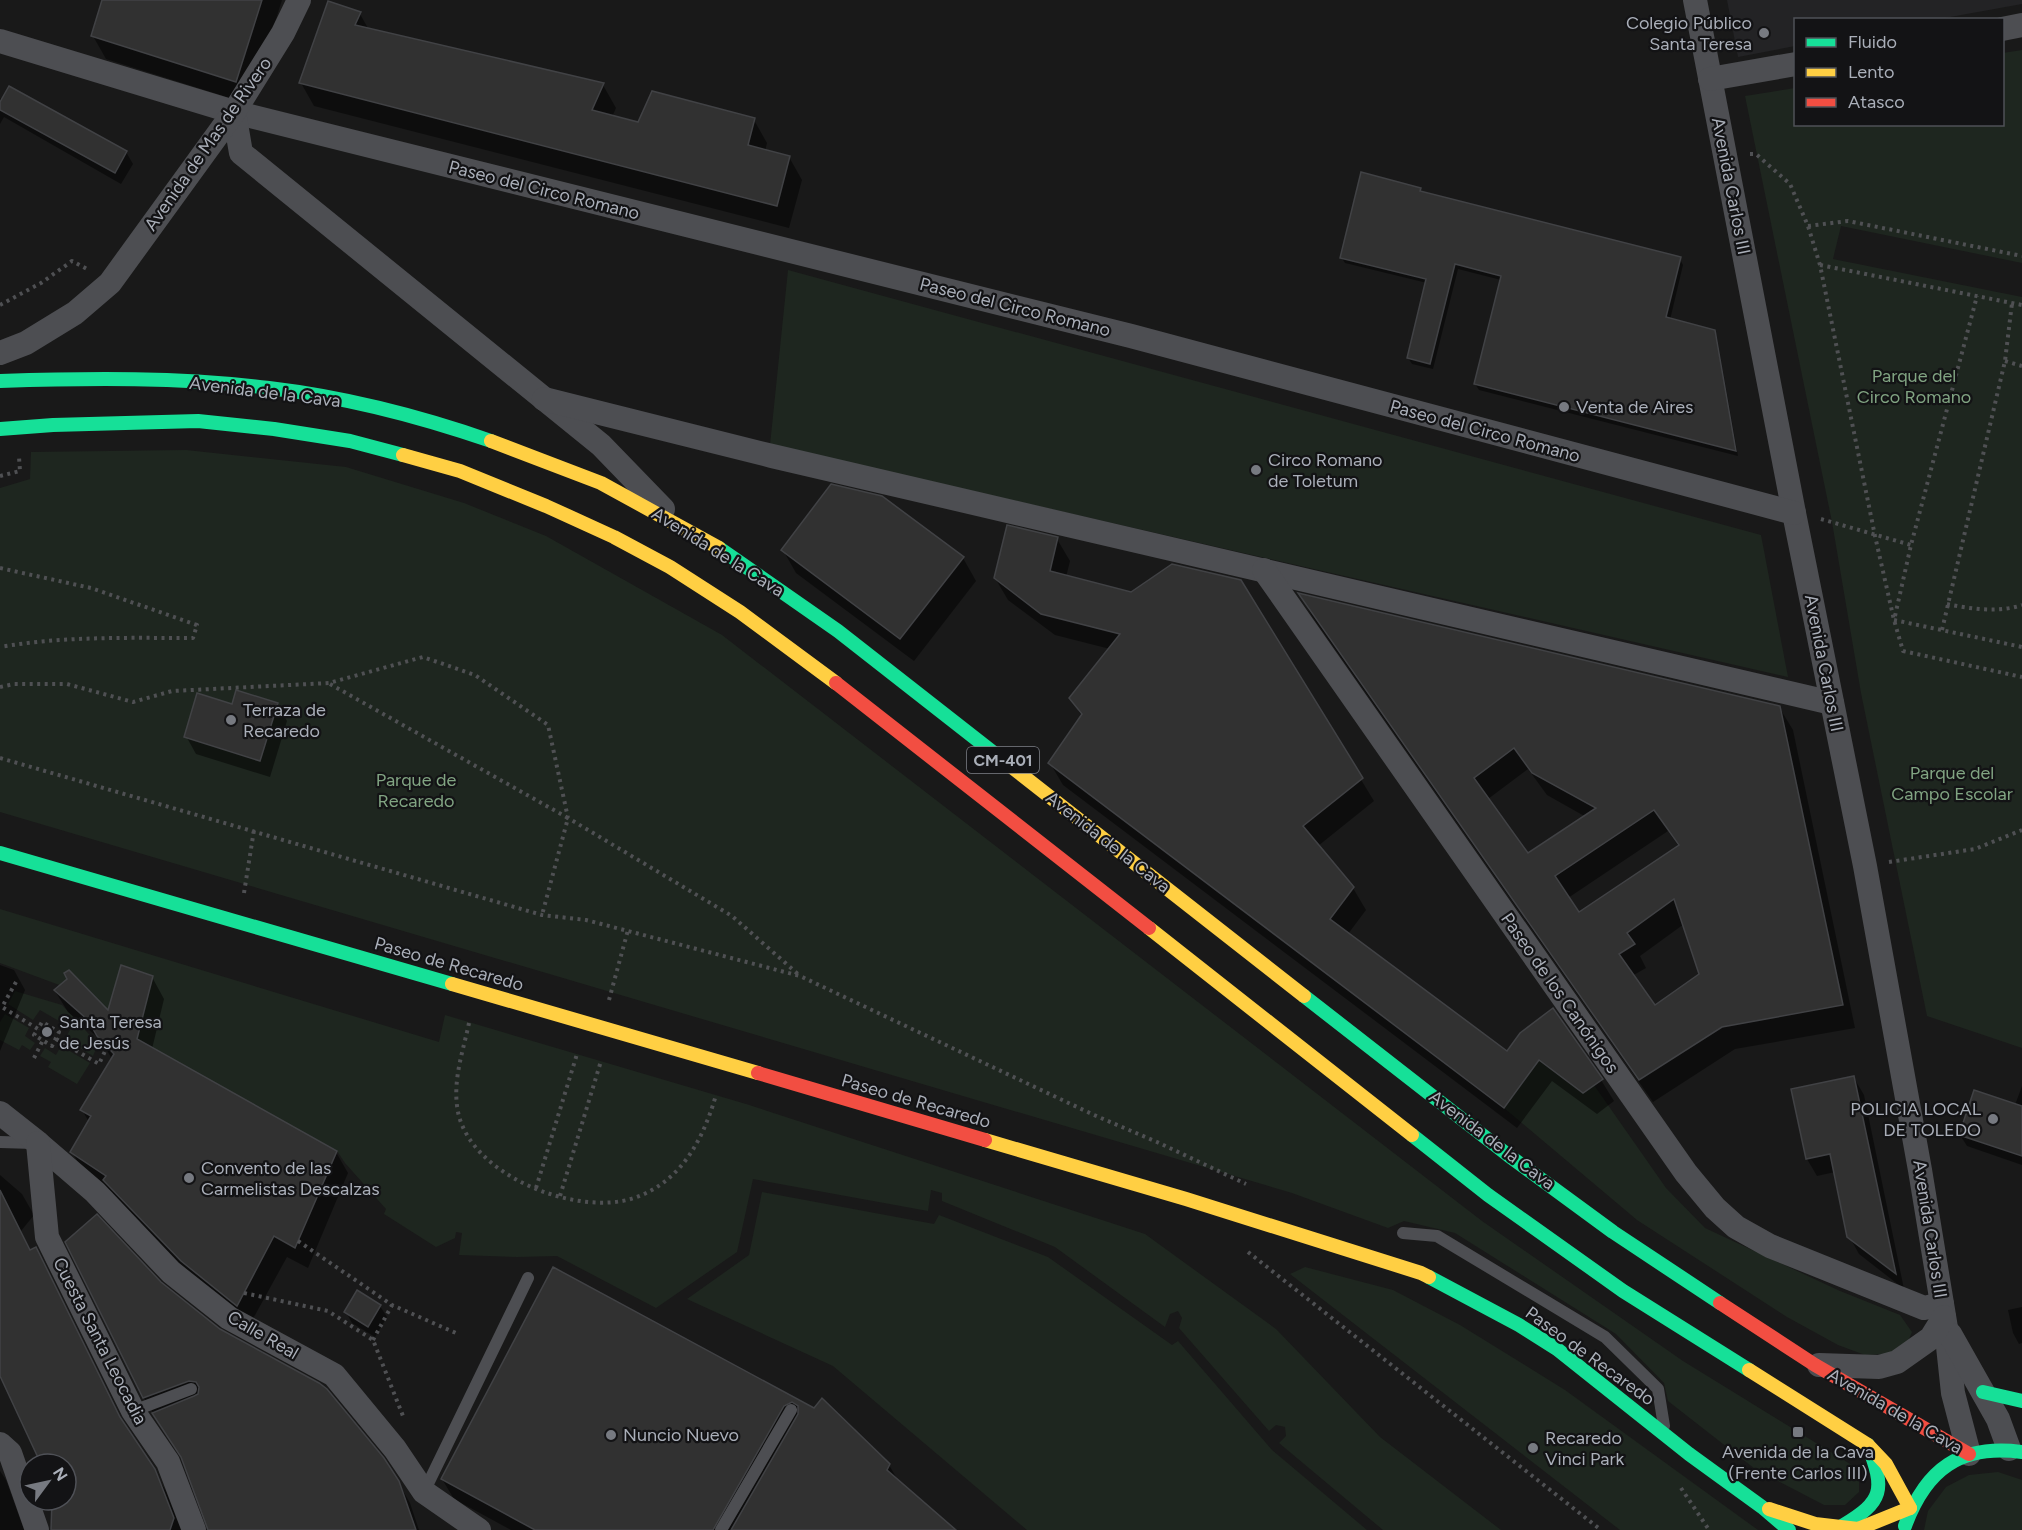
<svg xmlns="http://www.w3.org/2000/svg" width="2022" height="1530" viewBox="0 0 2022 1530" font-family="Figtree,sans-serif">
  <rect width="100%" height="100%" fill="#191919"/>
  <polygon fill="#232325" points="1727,0 2022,0 2022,4 1939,19 1796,20 1795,46 1738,57"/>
  <g fill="#1e261f">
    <polygon points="2022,50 2022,263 1841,226 1833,259 2022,297 2022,1048 1927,1016 1861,693 1832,522 1745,96 1795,88 1796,124 2002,124 2003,53"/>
    <polygon points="788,270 1761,535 1788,677 770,445"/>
    <polygon points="186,450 346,467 464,503 546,536 722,635 1482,1221 1683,1361 1855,1467 1859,1475 1859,1492 1845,1505 1824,1505 1755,1469 1668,1401 1664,1383 1616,1334 1455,1233 1404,1221 1388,1228 1292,1193 0,812 0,488 30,479 31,452"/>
    <polygon points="0,909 439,1042 445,1015 746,1104 1145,1234 1276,1329 1380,1437 1501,1530 1383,1530 1279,1443 1286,1436 1285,1427 1276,1425 1269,1431 1179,1328 1182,1318 1178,1311 1170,1314 1165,1327 1055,1247 942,1201 942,1193 931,1190 928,1211 753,1179 737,1252 656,1308 557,1256 517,1257 459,1255 462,1233 456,1232 455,1238 436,1247 384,1214 386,1209 345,1163 337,1151 137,1039 152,976 121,965 103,1029 68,978 62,986 0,963"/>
    <polygon points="15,991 62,1005 98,1044 93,1056 65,1039 71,1028 40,1010 33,1020 8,1004"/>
    <polygon points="5,1014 29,1028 25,1036 35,1043 30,1050 22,1045 19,1050 0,1040 0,1022"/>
    <polygon points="61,1046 90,1063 77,1084 48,1067 51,1062 40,1056 45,1048 56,1055"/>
    <polygon points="1539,1060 1594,1085 1666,1188 1705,1228 1840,1291 1900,1315 1912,1332 1906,1346 1886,1354 1865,1355 1838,1345 1787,1317 1637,1220 1504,1108"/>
    <polygon points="762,1192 934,1224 939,1215 1048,1257 1172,1345 1178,1341 1272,1450 1367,1530 1027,1530 833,1366 687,1299 749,1255"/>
    <polygon points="1305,1267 1393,1290 1460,1325 1565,1390 1758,1530 1620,1530 1290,1274"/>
    <polygon points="1998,1472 2022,1480 2022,1530 1924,1530 1928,1511 1946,1487 1969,1475"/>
  </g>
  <g fill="#0007" fill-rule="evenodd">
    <polygon points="104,0 282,0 249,104 106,59 93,36"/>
    <polygon points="360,14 369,30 603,85 616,108 612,117 639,124 754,120 767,143 765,151 789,157 802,180 789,228 314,106 301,83"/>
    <polygon points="0,98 2,101 126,152 133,164 121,184 4,117 0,124"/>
    <polygon points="1420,189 1423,194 1680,259 1683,265 1670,320 1714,331 1717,337 1738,456 1479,390 1475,384 1501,280 1458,269 1433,369 1412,364 1408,358 1427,283 1345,263 1341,257"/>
    <polygon points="1057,539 1070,561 1066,577 1131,593 1240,581 1374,801 1318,846 1353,888 1366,910 1348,934 1507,1053 1521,1034 1601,1080 1614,1101 1597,1114 1552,1081 1517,1128 1063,785 1050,763 1082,717 1071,698 1110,649 1055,635 1008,600 995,578"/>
    <polygon points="783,550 963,558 976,581 914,661 796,573"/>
    <path d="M1301 595 1779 707 1793 730 1855 1028 1735 1049 1653 1102 1312 616ZM1528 769 1547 795 1586 817 1528 855 1488 799ZM1668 831 1679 847 1579 914 1568 898ZM1684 924 1701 974 1654 1008 1632 976 1646 968 1640 956Z"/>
    <polygon points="277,704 287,721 270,777 196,754 186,736 233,706"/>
    <polygon points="0,965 14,970 25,990 0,1051"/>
    <polygon points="152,977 164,999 152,1049 336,1152 348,1173 308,1268 287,1257 249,1326 195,1283 118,1202 112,1192 84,1173 72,1152 89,1122 82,1110 112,1059 101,1040 68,1012 55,991 109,1013"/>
    <polygon points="1854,1078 1864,1095 1904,1289 1859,1254 1849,1236 1835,1172 1817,1176 1807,1159"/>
    <polygon points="2022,1086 2022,1165 1967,1146 1960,1135 2015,1105"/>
    <polygon points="0,1175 22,1194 34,1215 21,1231 31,1251 35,1249 47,1269 125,1428 166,1491 181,1530 51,1530 53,1500 66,1500 66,1464 43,1464 0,1372"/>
    <polygon points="67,1242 160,1283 398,1482 410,1503 419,1530 209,1530 185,1463 144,1398"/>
    <polygon points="553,1270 815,1410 889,1465 899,1482 952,1530 511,1530 454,1499 442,1479"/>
    <polygon points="380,1306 387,1317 375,1337 352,1323 346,1312"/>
    <polygon points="2022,1307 2022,1343 2019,1344 2013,1333 2008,1310"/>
    <polygon points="0,1471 6,1480 24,1530 0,1530"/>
  </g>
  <g fill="#313131" stroke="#414245" stroke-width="1.5" fill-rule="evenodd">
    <polygon points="102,0 262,0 236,82 91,36"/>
    <polygon points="328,1 361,12 355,25 604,83 592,110 638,122 652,91 755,118 748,145 790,156 777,206 299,83"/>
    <polygon points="9,86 127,151 115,173 0,110 0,102"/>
    <polygon points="1361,172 1421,188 1420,191 1681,257 1666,317 1715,330 1736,451 1474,384 1501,276 1455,264 1430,364 1407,358 1426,279 1340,258"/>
    <polygon points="831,484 882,496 964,557 900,639 781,550"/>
    <polygon points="1007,525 1058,537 1050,571 1131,592 1172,564 1241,580 1363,778 1303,826 1354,887 1330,919 1507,1051 1520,1033 1553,1008 1603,1079 1583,1093 1539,1060 1504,1108 1048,763 1082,714 1069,698 1120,634 1041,614 994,578"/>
    <path d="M1298 593 1780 706 1843 1005 1722 1027 1639 1080ZM1514 748 1532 773 1596 808 1528 853 1474 778ZM1654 810 1679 845 1579 912 1555 876ZM1674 899 1699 974 1655 1005 1619 954 1635 944 1627 933Z"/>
    <polygon points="236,690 278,703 260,761 184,737 197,693 232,704"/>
    <polygon points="121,965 153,976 137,1039 337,1151 295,1248 274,1236 237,1306 181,1261 103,1180 106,1176 70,1152 91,1116 80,1110 114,1054 97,1036 88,1020 54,990 67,979 64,973 69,970 108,1010"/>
    <polygon points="1854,1076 1896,1274 1847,1237 1830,1154 1806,1159 1791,1089"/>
    <polygon points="1974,1090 2022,1106 2022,1156 1959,1135"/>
    <polygon points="0,1190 30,1250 36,1247 120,1417 155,1469 174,1518 170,1530 51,1530 52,1500 66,1500 66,1464 41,1464 0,1376"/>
    <polygon points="97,1214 161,1282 220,1329 319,1383 327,1389 384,1458 399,1481 416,1530 208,1530 181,1457 152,1413 194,1396 198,1394 199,1387 196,1382 189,1381 143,1398 65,1242"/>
    <polygon points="553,1267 814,1408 822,1398 890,1464 887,1470 956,1530 731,1530 798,1414 798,1406 792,1402 784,1406 713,1530 535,1530 441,1479"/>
    <polygon points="357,1290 381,1305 368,1327 344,1312"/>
  </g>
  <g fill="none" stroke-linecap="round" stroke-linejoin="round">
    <g stroke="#4f5053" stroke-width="4" stroke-dasharray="3 4.5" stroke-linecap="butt">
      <polyline points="1750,154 1756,154 1790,184 1808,226 1820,265 1875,536 1894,620 1903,651 2022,677"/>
      <polyline points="1808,226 1848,221 2022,256"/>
      <polyline points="1820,265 2022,305"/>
      <polyline points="0,305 41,283 72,261 87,269"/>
      <polyline points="2005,361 2022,366"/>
      <polyline points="0,476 20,471 19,457"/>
      <polyline points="1821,519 1911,545"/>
      <path d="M0 568 91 588 197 625 193 638C128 638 64 636 0 647"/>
      <path d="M1947 604C1971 609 1999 613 2022 605"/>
      <polyline points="1895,616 1911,545 1977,296"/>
      <polyline points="1894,620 2022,647"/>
      <polyline points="1942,630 2005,361 2012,303"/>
      <polyline points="330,684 568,818 542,915"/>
      <polyline points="0,687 14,684 67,684 133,702 172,691 329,683 423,657 475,675 548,725 568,818 732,916 799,975"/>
      <polyline points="0,758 542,915 586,920 800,976 1094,1115 1157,1142 1246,1184"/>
      <polyline points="1889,862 1975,849 2022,830"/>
      <polyline points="244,893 254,830"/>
      <polyline points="16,982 2,1007 38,1029 42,1022 59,1032 52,1046 34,1035 38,1029"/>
      <polyline points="609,1000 628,930"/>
      <path d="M469 1023C463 1052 452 1081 458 1112 471 1176 577 1217 634 1198 681 1182 703 1140 716 1095"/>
      <polyline points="56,1039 99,1064 107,1047"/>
      <polyline points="34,1058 43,1040"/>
      <polyline points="536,1188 577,1054"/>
      <polyline points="560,1196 601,1061"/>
      <polyline points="298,1241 392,1305 456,1333"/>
      <polyline points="1248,1252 1601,1530"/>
      <polyline points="244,1293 328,1311 373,1340 403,1416"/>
      <polyline points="373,1340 392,1305"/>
      <polyline points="1681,1488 1709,1530"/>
    </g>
    <g stroke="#4d4e52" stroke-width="12">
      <polyline points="0,1142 34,1143"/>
      <polyline points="1403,1233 1437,1236 1605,1337 1658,1389 1664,1426"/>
      <polyline points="133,1411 191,1389"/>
      <polyline points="424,1492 528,1278"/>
      <polyline points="721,1530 791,1410"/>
    </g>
    <g stroke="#4d4e52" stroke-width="24">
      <polyline points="1695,0 1794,513 1865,866 1920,1170 1946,1328 1953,1393 1969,1454"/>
      <polyline points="2002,29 2022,25"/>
      <polyline points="0,41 234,112 1131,336 1794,513"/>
      <polyline points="1710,79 1796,64"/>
      <polyline points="234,112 241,153 601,445 663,509"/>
      <polyline points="0,353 26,343 75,313 110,283 234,112 283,33 299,0"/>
      <polyline points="544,399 772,456 1832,703"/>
      <polyline points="1264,570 1686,1173 1715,1208 1736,1227 1770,1246 1924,1308 1942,1304"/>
      <polyline points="0,1113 38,1143 95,1192 171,1272 229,1318 334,1375 395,1449 424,1492 479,1530"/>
      <polyline points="38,1143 47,1237 133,1411 168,1462 194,1530"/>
      <polyline points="1950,1334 1998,1419 2009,1449"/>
      <polyline points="1819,1365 1879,1367 1897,1362 1931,1338 1944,1317"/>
      <polyline points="0,1444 10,1453 37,1530"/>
    </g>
    <g stroke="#16e098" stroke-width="14">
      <path d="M0 381C90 378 180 377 269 388 345 397 419 416 491 441"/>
      <polyline points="0,429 53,425 198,421 274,429 350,441 403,455"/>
      <polyline points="719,548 838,631 999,757"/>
      <polyline points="0,853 452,984"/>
      <polyline points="1304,996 1508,1155 1613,1232 1720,1303"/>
      <polyline points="1412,1135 1488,1195 1623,1291 1749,1370"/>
      <polyline points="1429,1277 1519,1325 1557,1349 1689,1454 1762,1507 1789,1530"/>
      <polyline points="1983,1392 2022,1401"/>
      <path d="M1842 1526C1884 1501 1885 1490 1868 1445"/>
      <path d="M1905 1526C1926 1469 1960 1444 2022 1452"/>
    </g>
    <g stroke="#ffcf43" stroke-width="14">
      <polyline points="491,441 601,483 719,548"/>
      <polyline points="403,455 460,471 546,506 614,537 670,567 740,612 836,683"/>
      <polyline points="999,757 1304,996"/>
      <polyline points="1149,928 1412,1135"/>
      <polyline points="452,984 758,1073"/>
      <polyline points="985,1140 1186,1199 1421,1273 1429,1277"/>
      <polyline points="1749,1370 1868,1445 1886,1464 1910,1508"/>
      <polyline points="1769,1509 1815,1524 1858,1529 1910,1508"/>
    </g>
    <g stroke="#f24e42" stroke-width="14">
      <polyline points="836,683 1149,928"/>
      <polyline points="758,1073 985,1140"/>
      <polyline points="1720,1303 1815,1365 1969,1454"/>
    </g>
  </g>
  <g fill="#777a81" stroke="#131315" stroke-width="2">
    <circle cx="1764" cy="33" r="6"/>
    <circle cx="1564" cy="407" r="6"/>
    <circle cx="1256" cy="470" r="6"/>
    <circle cx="231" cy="720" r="6"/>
    <circle cx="47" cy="1032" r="6"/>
    <circle cx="1993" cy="1119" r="6"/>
    <circle cx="189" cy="1178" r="6"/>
    <rect x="1792" y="1426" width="12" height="12" rx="3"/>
    <circle cx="611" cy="1435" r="6"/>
    <circle cx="1533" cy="1448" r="6"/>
  </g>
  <g text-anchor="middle" stroke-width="4.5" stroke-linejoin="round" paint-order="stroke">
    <rect fill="#131315" stroke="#7d8088" stroke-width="1.5" x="967" y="747" width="72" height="26" rx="4.5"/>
    <g font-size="16" font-weight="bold" fill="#aaafb9">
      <text x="1003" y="766">CM-401</text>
    </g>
    <g font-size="18" fill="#aaafb9" stroke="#131315" text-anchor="start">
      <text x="1752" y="29" text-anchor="end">Colegio Público<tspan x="1752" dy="21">Santa Teresa</tspan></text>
      <text x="1576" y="413">Venta de Aires</text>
      <text x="1268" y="466">Circo Romano<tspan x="1268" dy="21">de Toletum</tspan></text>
      <text x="243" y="716">Terraza de<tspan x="243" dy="21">Recaredo</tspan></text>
      <text x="59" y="1028">Santa Teresa<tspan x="59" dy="21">de Jesús</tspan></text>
      <text x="1981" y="1115" text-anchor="end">POLICIA LOCAL<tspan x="1981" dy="21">DE TOLEDO</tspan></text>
      <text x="201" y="1174">Convento de las<tspan x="201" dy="21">Carmelistas Descalzas</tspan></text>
      <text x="623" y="1441">Nuncio Nuevo</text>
      <text x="1545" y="1444">Recaredo<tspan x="1545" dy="21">Vinci Park</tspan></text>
      <text x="1798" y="1458" text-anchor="middle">Avenida de la Cava<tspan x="1798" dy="21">(Frente Carlos III)</tspan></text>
    </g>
    <g font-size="18" fill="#aaafb9" stroke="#131315">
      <text transform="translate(208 144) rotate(-55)" y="6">Avenida de Mas de Rivero</text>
      <text transform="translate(1731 186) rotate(79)" y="6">Avenida Carlos III</text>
      <text transform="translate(544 190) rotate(14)" y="6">Paseo del Circo Romano</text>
      <text transform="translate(1015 307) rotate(14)" y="6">Paseo del Circo Romano</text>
      <text transform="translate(265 392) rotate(7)" y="6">Avenida de la Cava</text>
      <text transform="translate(1485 431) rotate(15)" y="6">Paseo del Circo Romano</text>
      <text transform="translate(718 552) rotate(32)" y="6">Avenida de la Cava</text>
      <text transform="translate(1824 663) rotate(79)" y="6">Avenida Carlos III</text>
      <text transform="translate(1108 842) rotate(38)" y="6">Avenida de la Cava</text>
      <text transform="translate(449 964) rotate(16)" y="6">Paseo de Recaredo</text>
      <text transform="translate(1560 993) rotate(55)" y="6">Paseo de los Canónigos</text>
      <text transform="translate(916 1101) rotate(16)" y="6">Paseo de Recaredo</text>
      <text transform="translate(1492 1140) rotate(37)" y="6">Avenida de la Cava</text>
      <text transform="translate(1930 1229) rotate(81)" y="6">Avenida Carlos III</text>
      <text transform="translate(263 1335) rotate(30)" y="6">Calle Real</text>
      <text transform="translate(100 1341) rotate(63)" y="6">Cuesta Santa Leocadia</text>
      <text transform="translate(1590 1356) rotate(36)" y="6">Paseo de Recaredo</text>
      <text transform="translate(1895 1411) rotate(30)" y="6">Avenida de la Cava</text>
    </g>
    <g font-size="18" fill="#81a482" stroke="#131315">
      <text x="1914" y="382">Parque del<tspan x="1914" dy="21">Circo Romano</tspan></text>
      <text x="1952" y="779">Parque del<tspan x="1952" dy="21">Campo Escolar</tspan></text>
      <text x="416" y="786">Parque de<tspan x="416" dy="21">Recaredo</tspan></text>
    </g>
  </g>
  <rect x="1794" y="18" width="210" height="108" fill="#131315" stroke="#4f5157" stroke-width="1.5"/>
  <rect x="1806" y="38" width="30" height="9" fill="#16e098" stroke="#4f5157" stroke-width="1.5"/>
  <text x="1848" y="48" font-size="18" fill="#aaafb9">Fluido</text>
  <rect x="1806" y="68" width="30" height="9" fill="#ffcf43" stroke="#4f5157" stroke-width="1.5"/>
  <text x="1848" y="78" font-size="18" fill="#aaafb9">Lento</text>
  <rect x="1806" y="98" width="30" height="9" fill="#f24e42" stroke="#4f5157" stroke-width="1.5"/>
  <text x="1848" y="108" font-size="18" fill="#aaafb9">Atasco</text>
  <g transform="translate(48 1482) rotate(57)"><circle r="28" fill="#131315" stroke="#4f5157" stroke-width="1.5"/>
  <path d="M0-4.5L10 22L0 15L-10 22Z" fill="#777a81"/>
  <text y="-9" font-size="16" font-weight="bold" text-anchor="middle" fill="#aaafb9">N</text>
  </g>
</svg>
